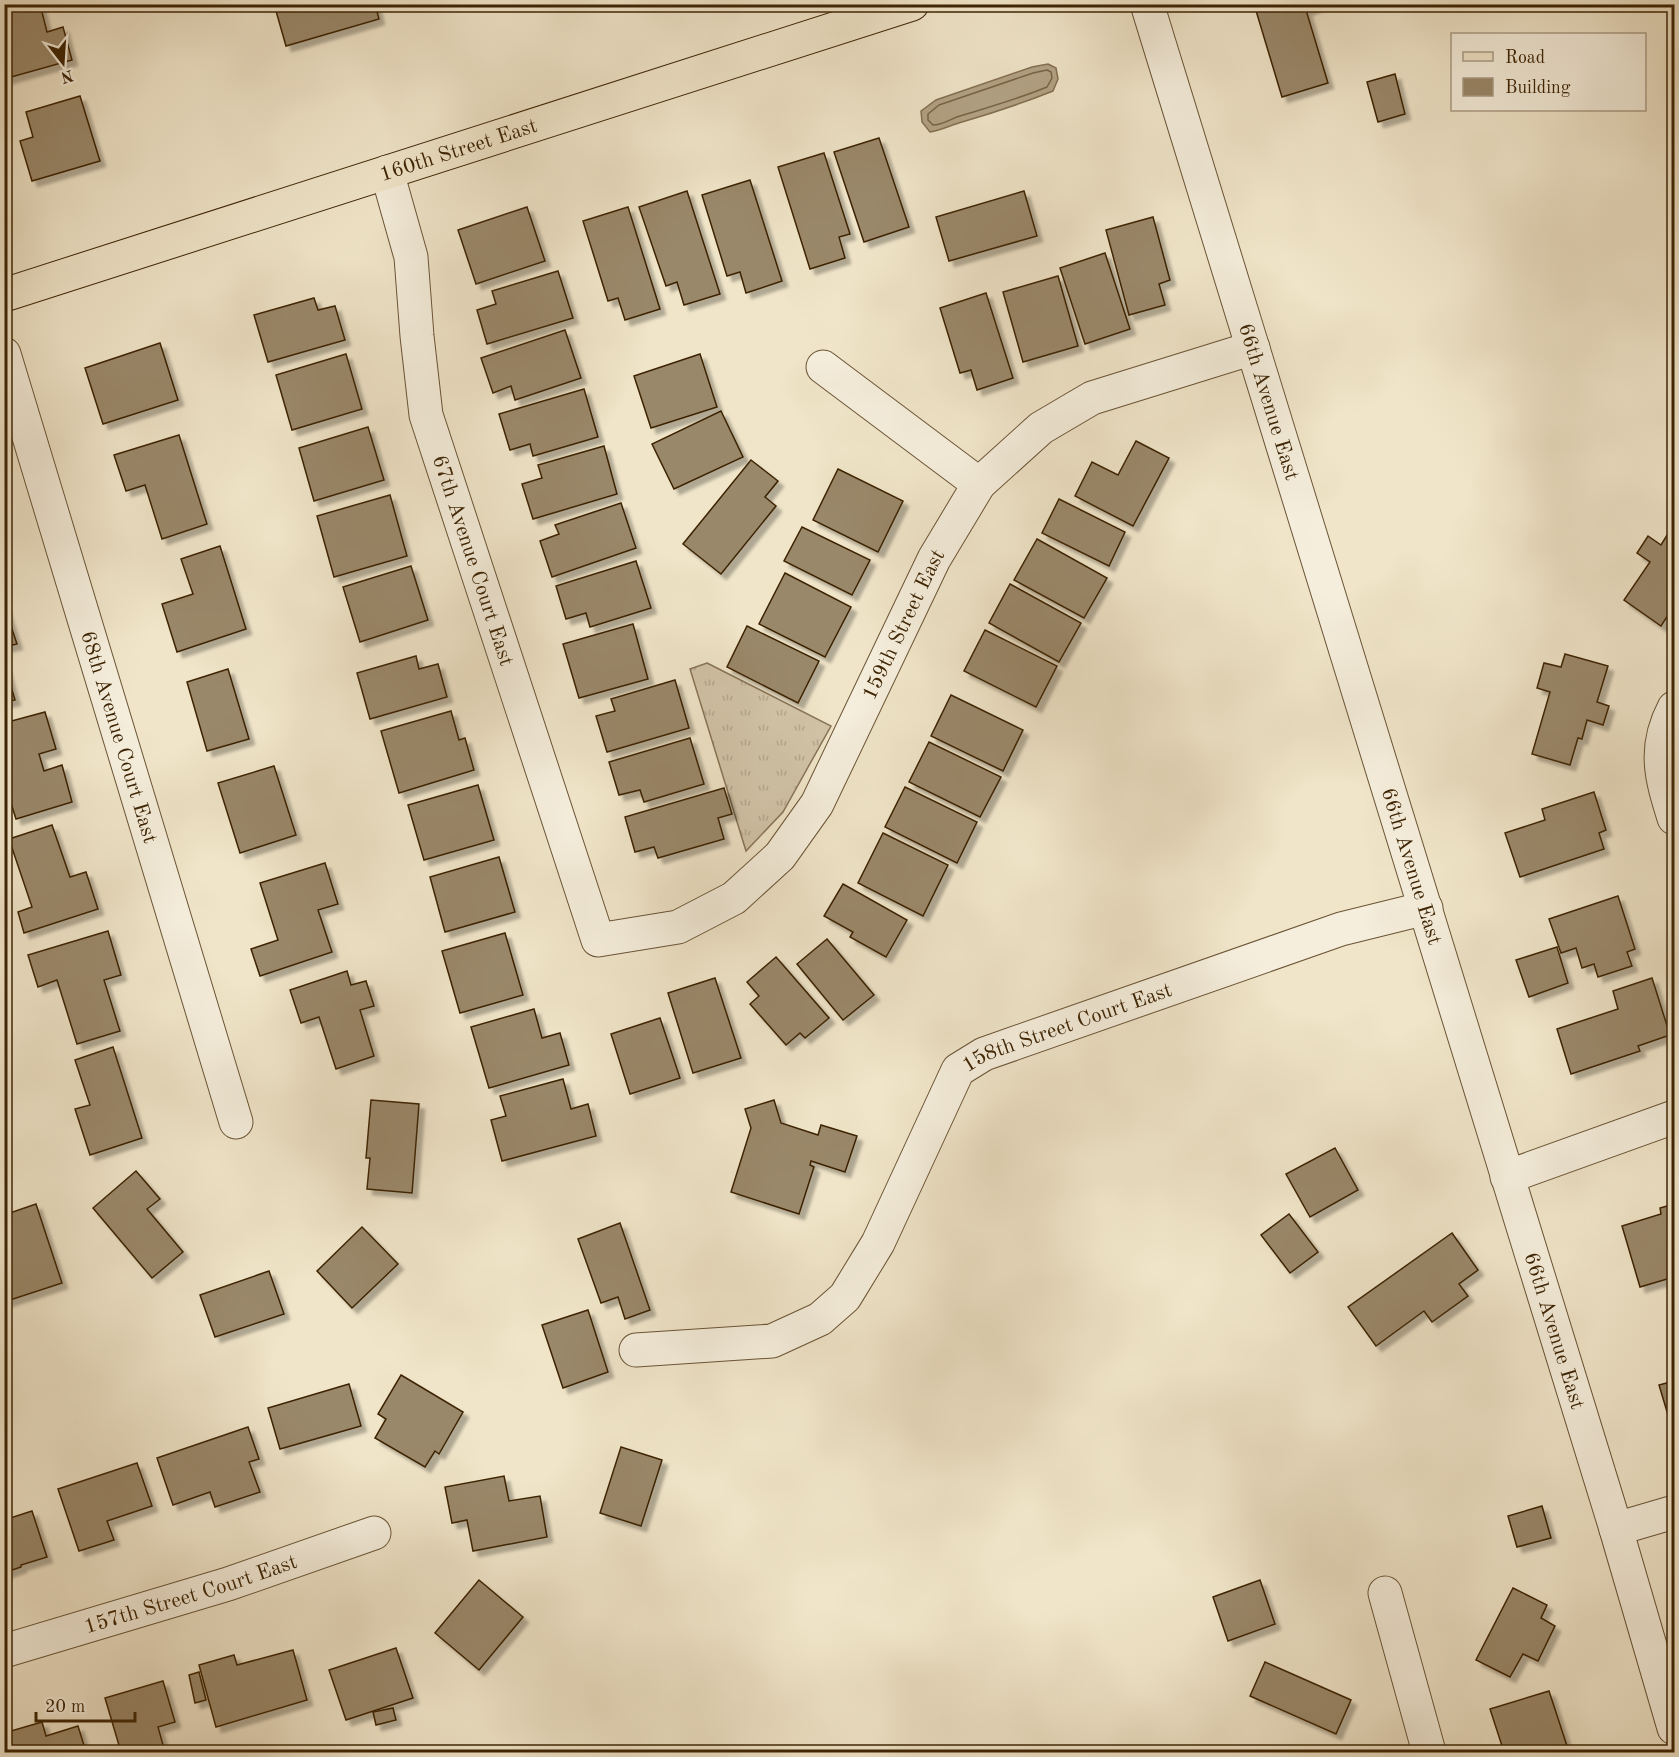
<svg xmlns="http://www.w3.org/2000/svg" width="1679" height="1757" viewBox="0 0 1679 1757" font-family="'Old Standard TT',serif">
  <defs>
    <pattern id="grass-tufts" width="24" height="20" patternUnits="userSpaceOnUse" patternTransform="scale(1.5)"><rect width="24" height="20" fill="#d2c4a8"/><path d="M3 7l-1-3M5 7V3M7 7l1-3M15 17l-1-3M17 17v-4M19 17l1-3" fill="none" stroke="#b5a88f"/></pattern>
    <filter id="shadow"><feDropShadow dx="5.5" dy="5.5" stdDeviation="1.5" flood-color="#0004"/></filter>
  </defs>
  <rect width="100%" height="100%" fill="#f0e5c9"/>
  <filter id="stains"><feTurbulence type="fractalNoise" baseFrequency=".00333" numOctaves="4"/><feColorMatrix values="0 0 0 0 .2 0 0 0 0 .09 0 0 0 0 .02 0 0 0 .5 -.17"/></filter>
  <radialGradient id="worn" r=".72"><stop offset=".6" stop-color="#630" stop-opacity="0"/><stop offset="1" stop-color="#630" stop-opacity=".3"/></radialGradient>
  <polygon fill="url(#grass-tufts)" stroke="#887456" stroke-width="1.5" points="707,663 831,726 783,812 746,851 690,669"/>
  <path fill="#b3a386" stroke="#847052" stroke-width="1.5" d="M1048 64 1056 68 1058 79 1053 91C1023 103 993 113 962 122 951 125 942 130 930 132L922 122 921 111 936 100 1032 67Z"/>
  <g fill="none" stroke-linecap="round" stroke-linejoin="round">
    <path stroke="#786445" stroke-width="1.5" d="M1047 70 1051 72 1052 78 1047 87C1018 99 989 107 960 116 950 119 943 125 933 125L928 120V114L939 105 1033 73Z"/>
  </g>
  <g fill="#9a886a" stroke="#3d2404" stroke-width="1.5" filter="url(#shadow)">
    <polygon points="4,4 40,4 47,32 63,27 72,60 4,79"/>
    <polygon points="274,4 375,4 379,19 286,46"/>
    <polygon points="1254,4 1321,4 1306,10 1328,83 1282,97"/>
    <polygon points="1395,74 1405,114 1378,122 1367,82"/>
    <polygon points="80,96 100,161 32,181 20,141 33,137 26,112"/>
    <polygon points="879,138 909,227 864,242 834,152"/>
    <polygon points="824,153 850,234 839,237 845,258 810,269 778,167"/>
    <polygon points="750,180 782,281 746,293 740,272 727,276 702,195"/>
    <polygon points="687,191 720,294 684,305 677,282 666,286 639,207"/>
    <polygon points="1024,191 1037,236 949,261 936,217"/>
    <polygon points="527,207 545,261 476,284 458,230"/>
    <polygon points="628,207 660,309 625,320 618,298 608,301 583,221"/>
    <polygon points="1153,217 1170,280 1159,284 1165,305 1129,315 1106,230"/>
    <polygon points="1105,253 1130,329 1085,344 1060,268"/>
    <polygon points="558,271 573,318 487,344 477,310 496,304 492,291"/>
    <polygon points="1058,276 1078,346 1023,362 1003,292"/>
    <polygon points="986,293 1013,378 977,390 971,370 960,373 940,308"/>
    <polygon points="314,298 318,310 335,306 345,340 268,362 254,315"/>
    <polygon points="565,330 581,378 515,400 511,386 493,393 481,358"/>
    <polygon points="160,343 178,400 103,424 85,368"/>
    <polygon points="346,354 362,409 292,430 276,375"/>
    <polygon points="700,354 717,407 651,428 634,376"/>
    <polygon points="584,389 598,437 533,456 530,444 510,450 499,414"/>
    <polygon points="721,411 743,457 674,489 652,444"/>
    <polygon points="368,427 384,480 314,501 299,448"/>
    <polygon points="179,435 207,524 162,539 145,485 126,491 114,455"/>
    <polygon points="1136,441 1169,458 1133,526 1075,496 1092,462 1118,475"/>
    <polygon points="604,446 617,494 533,519 522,484 542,478 538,465"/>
    <polygon points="751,460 778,481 765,497 776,506 721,574 683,544"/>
    <polygon points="838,469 903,501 878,552 813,520"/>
    <polygon points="390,495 407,556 334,577 317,516"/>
    <polygon points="1059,499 1125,532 1109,566 1042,533"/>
    <polygon points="621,503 636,548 552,577 540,541 559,534 555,525"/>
    <polygon points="1674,524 1674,606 1661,626 1624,600 1650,562 1637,553 1648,536 1661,545"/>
    <polygon points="802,527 870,560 852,595 784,561"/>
    <polygon points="1037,539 1107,578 1084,618 1014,580"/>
    <polygon points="220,546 246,629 177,652 162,604 193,594 181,559"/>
    <polygon points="636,561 651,608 590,627 586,613 566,619 556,586"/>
    <polygon points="411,566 428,620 360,642 343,587"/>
    <polygon points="785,573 851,607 825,657 759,624"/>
    <polygon points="1010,584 1081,623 1059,662 989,623"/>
    <polygon points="4,605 17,644 4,647"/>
    <polygon points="633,624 648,679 579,698 563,644"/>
    <polygon points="747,626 819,661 798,703 727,667"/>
    <polygon points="985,630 1057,666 1036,707 964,671"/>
    <polygon points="1565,654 1608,666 1597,702 1609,706 1603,725 1587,720 1582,739 1578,738 1570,765 1532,754 1550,692 1537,688 1544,663 1561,667"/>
    <polygon points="416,656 419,669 438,664 447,697 370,719 357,673"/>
    <polygon points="4,663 15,700 4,702"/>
    <polygon points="228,669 249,739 207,751 187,682"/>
    <polygon points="675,680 689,728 607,752 596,716 615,711 611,699"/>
    <polygon points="951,695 1023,730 1003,771 931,736"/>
    <polygon points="451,711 459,740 465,738 474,770 399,793 381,731"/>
    <polygon points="45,712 56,749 39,754 44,771 62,765 72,802 16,819 4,781 4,723"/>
    <polygon points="690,738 704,784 644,802 640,790 619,795 609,762"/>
    <polygon points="929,742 1001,777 980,817 909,782"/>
    <polygon points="274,766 296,835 240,853 218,783"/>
    <polygon points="478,785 494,840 424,860 408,805"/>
    <polygon points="905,787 977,822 957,863 885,827"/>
    <polygon points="724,788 732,814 718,818 724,839 658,858 654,847 635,852 625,817"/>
    <polygon points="1594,792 1606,830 1599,833 1604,849 1520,877 1505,833 1545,820 1542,809"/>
    <polygon points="52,825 70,877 86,872 98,909 24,933 18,912 32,907 9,839"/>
    <polygon points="883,833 948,865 923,916 858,883"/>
    <polygon points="499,857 515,912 445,932 430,877"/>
    <polygon points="325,863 338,904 318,910 332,952 260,976 251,949 278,940 260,883"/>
    <polygon points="843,884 907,920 886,957 850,937 853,932 824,916"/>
    <polygon points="1618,896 1635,949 1627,952 1632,966 1598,977 1594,964 1582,968 1576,948 1561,953 1549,919"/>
    <polygon points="108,931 121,975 104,980 120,1031 77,1044 57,980 38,987 28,955"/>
    <polygon points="505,933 523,995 460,1013 442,951"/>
    <polygon points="827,939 874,995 843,1020 797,964"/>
    <polygon points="1557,947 1568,983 1529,997 1516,960"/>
    <polygon points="776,957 829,1018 805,1038 800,1033 786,1045 750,1004 759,996 747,982"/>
    <polygon points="347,971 351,985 366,981 374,1006 360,1010 374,1056 336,1069 319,1017 301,1023 290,990"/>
    <polygon points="715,978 741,1058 693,1073 668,993"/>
    <polygon points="1652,978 1670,1035 1638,1046 1640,1051 1571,1074 1557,1029 1618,1009 1613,991"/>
    <polygon points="534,1009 542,1038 560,1033 569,1065 489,1088 471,1027"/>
    <polygon points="660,1018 680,1078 630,1094 611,1034"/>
    <polygon points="113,1047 142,1138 90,1155 75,1109 90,1105 75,1060"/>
    <polygon points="563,1079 571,1109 588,1104 596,1136 502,1161 491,1120 506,1116 500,1096"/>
    <polygon points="371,1100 419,1104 412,1193 367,1189 370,1158 366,1158"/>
    <polygon points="774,1100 781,1123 818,1135 821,1125 857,1136 845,1172 811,1161 810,1165 814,1167 799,1214 731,1192 751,1128 745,1109"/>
    <polygon points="1335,1148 1358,1190 1310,1217 1286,1174"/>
    <polygon points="136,1171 160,1199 147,1209 183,1252 152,1278 93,1208"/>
    <polygon points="36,1204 62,1283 4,1302 4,1215"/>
    <polygon points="1674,1204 1674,1277 1640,1287 1622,1226 1661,1214 1660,1208"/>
    <polygon points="1289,1214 1318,1252 1290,1273 1261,1235"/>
    <polygon points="620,1223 650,1310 625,1319 618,1297 601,1303 578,1239"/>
    <polygon points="362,1227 398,1264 352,1308 317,1271"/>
    <polygon points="1452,1233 1478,1270 1459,1284 1468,1296 1432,1322 1424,1311 1376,1346 1348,1307"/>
    <polygon points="269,1271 284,1314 215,1337 200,1295"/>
    <polygon points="588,1310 608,1372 563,1388 542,1325"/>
    <polygon points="401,1375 463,1412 439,1454 435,1451 425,1467 375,1438 386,1419 378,1414"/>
    <polygon points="1674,1381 1674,1424 1671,1425 1659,1385"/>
    <polygon points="349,1384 361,1426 280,1449 268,1408"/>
    <polygon points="248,1427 259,1459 249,1462 260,1492 215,1507 210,1492 173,1505 157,1458"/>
    <polygon points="621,1447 662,1460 641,1526 600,1513"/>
    <polygon points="137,1463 152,1506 107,1521 114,1540 79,1551 58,1489"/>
    <polygon points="504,1476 509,1501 540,1496 547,1537 473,1551 467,1520 452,1523 445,1487"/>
    <polygon points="1542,1506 1551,1538 1517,1547 1508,1516"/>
    <polygon points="32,1511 47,1557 21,1565 21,1567 4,1573 4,1520"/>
    <polygon points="479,1580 523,1617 479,1670 435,1633"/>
    <polygon points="1260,1580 1275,1624 1228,1641 1213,1597"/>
    <polygon points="1513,1588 1547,1605 1541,1618 1555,1626 1538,1661 1523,1654 1510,1677 1476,1660"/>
    <polygon points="396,1648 413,1698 346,1720 329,1670"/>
    <polygon points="293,1650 307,1700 216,1727 199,1665 234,1655 237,1665"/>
    <polygon points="1265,1662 1351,1700 1336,1734 1250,1696"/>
    <polygon points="199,1672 206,1700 195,1703 189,1675"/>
    <polygon points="163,1681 175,1722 158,1727 165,1752 121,1752 105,1698"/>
    <polygon points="1549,1691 1569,1752 1504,1752 1490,1709"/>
    <polygon points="393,1708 396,1720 376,1725 373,1712"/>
    <polygon points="42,1722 46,1736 78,1726 86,1752 4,1752 4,1733"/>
  </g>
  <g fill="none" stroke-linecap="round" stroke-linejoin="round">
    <g stroke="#6a5435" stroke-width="35">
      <g id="minor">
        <path id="s1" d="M1147 4 1616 1529 1674 1728"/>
        <path id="s2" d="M387 172 411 257 417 336 426 415 598 940 678 927 734 898 780 856 817 804 934 559 979 484 1041 428 1092 398 1253 348"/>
        <path id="s3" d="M4 354 236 1122"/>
        <polyline points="823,367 979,484"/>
        <path d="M1674 708C1653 748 1661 777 1674 818"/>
        <polyline points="1507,1177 1674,1117"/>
        <path id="s4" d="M636 1350 772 1341 820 1319 845 1297 878 1243 958 1070 984 1054 1341 929 1426 908"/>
        <polyline points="1616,1529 1674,1512"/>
        <polyline points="1385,1593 1429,1752"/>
        <path id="s5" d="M4 1651 228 1584 374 1533"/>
      </g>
    </g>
    <g stroke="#3d2404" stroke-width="35">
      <g id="major">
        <path id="s6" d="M4 295 912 4"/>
      </g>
    </g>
    <use href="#minor" stroke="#f5eedc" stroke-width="33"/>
    <use href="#major" stroke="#f0e5c9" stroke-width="33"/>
  </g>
  <g text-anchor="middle" stroke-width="4.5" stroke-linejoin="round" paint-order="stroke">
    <g font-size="21" fill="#3d2404" stroke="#f5eedc">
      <text dy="7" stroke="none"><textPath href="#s6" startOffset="477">160th Street East</textPath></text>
      <text dy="7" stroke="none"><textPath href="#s1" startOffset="416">66th Avenue East</textPath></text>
      <text dy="7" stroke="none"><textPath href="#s2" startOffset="400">67th Avenue Court East</textPath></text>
      <text dy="7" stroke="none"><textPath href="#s2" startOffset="1269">159th Street East</textPath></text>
      <text dy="7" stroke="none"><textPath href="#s3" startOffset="400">68th Avenue Court East</textPath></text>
      <text dy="7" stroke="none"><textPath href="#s1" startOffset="902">66th Avenue East</textPath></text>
      <text dy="7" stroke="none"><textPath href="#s4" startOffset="594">158th Street Court East</textPath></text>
      <text dy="7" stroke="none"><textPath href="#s1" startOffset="1388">66th Avenue East</textPath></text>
      <text dy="7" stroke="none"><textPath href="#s5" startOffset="195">157th Street Court East</textPath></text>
    </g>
  </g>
  <rect width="1679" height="1757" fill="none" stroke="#f0e5c9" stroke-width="24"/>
  <rect x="6" y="6" width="1667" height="1745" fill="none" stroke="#3d2404" stroke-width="3"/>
  <rect x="12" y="12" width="1655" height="1733" fill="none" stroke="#3d2404" stroke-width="1.5"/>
  <rect x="1451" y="33" width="195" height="78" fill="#f5eedc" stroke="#ab9d86" stroke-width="1.5"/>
  <rect x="1463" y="52" width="30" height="9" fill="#f0e5c9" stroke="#ab9d86" stroke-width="1.5"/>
  <text x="1505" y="63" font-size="18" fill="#3d2404">Road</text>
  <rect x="1463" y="78" width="30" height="18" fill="#9a886a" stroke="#ab9d86" stroke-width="1.5"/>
  <text x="1505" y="93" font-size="18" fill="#3d2404">Building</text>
  <g transform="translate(63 63) rotate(163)" stroke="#f5eedc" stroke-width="4.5" paint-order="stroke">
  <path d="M0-4.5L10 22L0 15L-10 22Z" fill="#3d2404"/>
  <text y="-9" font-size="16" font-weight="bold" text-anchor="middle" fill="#3d2404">N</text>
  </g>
  <path d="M36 1712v9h99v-9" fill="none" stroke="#3d2404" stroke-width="3"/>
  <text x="45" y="1712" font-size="18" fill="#3d2404" stroke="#f5eedc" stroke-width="4.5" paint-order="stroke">20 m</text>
  <rect width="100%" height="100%" filter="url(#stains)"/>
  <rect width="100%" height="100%" fill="url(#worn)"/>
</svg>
